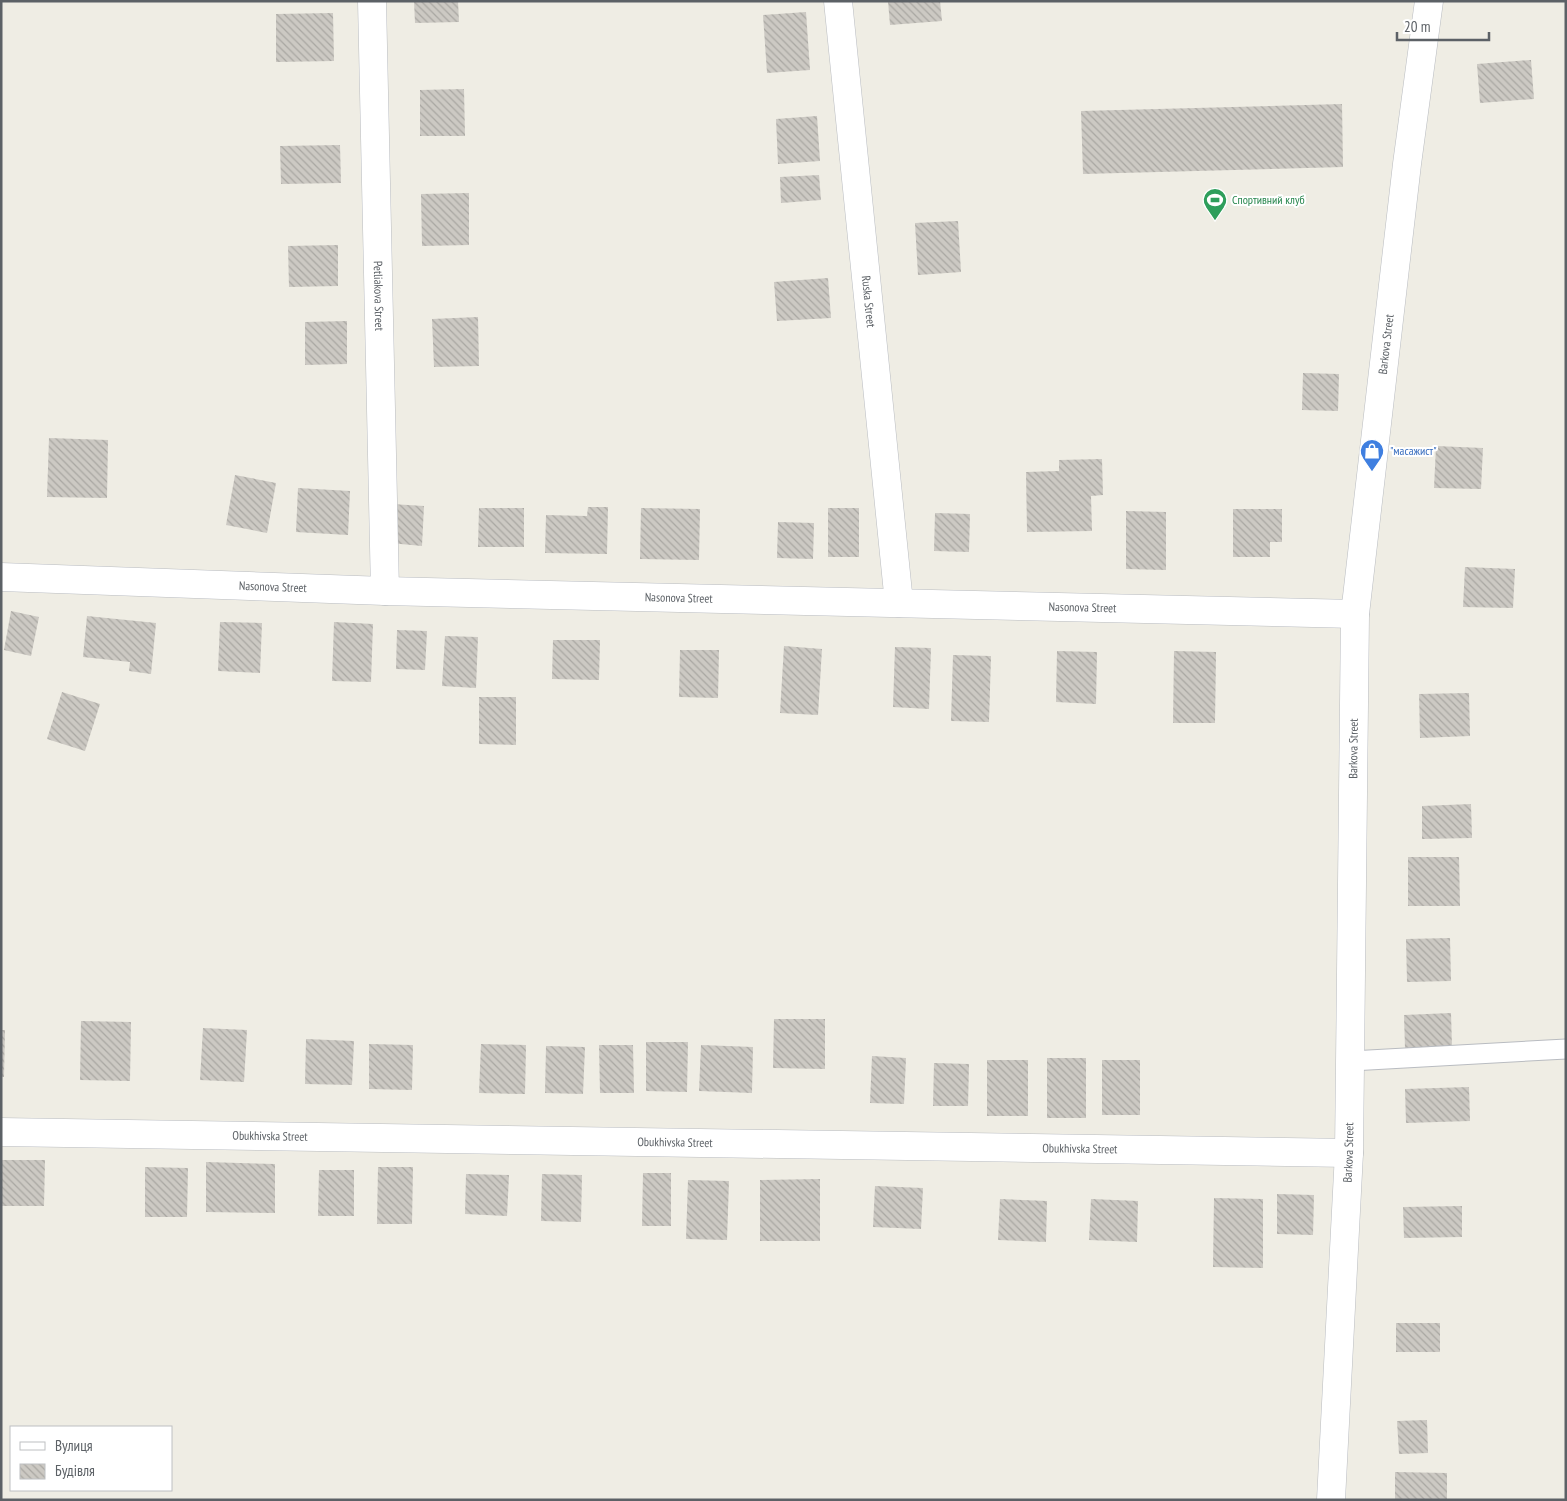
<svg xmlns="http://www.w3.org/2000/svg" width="1567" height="1501" viewBox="0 0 1567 1501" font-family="'PT Sans Narrow',sans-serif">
  <defs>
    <pattern id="building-back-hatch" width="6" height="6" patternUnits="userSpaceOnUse" patternTransform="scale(1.25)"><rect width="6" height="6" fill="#ccc9c3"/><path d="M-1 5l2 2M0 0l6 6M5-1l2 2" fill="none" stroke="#a9a7a2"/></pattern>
  </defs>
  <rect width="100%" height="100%" fill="#efede4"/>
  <g fill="url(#building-back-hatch)">
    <polygon points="414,1 458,1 459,22 415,23"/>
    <polygon points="888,1 940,1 942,21 890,25"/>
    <polygon points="806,12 810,70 767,73 763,15"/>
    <polygon points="333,13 334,61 276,62 276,14"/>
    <polygon points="1531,60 1534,99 1480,103 1477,64"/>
    <polygon points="464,89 465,136 420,136 420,90"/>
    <polygon points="1342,104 1343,167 1083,174 1081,111"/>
    <polygon points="817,116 820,161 778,164 776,119"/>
    <polygon points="340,145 341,183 281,184 280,146"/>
    <polygon points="819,175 821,200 781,203 780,177"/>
    <polygon points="469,193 469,245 422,246 421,194"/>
    <polygon points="958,221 961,272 918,275 915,223"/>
    <polygon points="338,245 338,286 289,287 288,246"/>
    <polygon points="828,278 831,318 777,321 774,282"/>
    <polygon points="478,317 479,366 434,367 432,319"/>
    <polygon points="347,321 347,364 305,365 305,322"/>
    <polygon points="1303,373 1339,374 1338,411 1302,410"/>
    <polygon points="49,438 108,440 107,498 47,497"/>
    <polygon points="1436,446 1483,448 1481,489 1434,488"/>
    <polygon points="1102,459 1103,495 1091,496 1092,531 1027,532 1026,472 1059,471 1059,460"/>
    <polygon points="235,475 276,483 267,533 226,525"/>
    <polygon points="298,488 350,491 348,535 296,532"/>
    <polygon points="392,504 424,506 422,546 390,543"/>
    <polygon points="588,507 608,507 607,554 545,553 546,515 587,516"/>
    <polygon points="479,508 524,508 524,547 478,547"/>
    <polygon points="641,508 700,509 699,560 640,559"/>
    <rect x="828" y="508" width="31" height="49"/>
    <polygon points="1233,509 1282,509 1282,542 1270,542 1270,557 1233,557"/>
    <polygon points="1126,511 1166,512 1166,570 1126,569"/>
    <polygon points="935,513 970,514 969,552 934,551"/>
    <polygon points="778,522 814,523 813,559 777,558"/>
    <polygon points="1465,567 1515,569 1513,608 1463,607"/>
    <polygon points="11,611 39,617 31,656 4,650"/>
    <polygon points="87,616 156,623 151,674 129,671 130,662 83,657"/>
    <polygon points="220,622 262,623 260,673 218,671"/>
    <polygon points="334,622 373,624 371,682 332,681"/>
    <polygon points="397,630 427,631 425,670 396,669"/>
    <polygon points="445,636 478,637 476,688 442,686"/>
    <polygon points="553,640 600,640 599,680 552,679"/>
    <polygon points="784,646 822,649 818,715 780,713"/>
    <polygon points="895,647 931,648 929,709 893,707"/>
    <polygon points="680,650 719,650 718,698 679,697"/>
    <polygon points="1057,651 1097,652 1096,704 1056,702"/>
    <polygon points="1174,651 1216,652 1215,723 1173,723"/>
    <polygon points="953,655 991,656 989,722 951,721"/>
    <polygon points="62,692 100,704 85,751 47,739"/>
    <polygon points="1469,693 1470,736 1420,738 1419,694"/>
    <polygon points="479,697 516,697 516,745 479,744"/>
    <polygon points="1471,804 1472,838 1422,839 1422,806"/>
    <polygon points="1408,857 1459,857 1460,906 1408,906"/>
    <polygon points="1450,938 1451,981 1407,982 1406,939"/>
    <polygon points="1451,1013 1452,1047 1405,1048 1404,1015"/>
    <polygon points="774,1019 825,1019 825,1069 773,1068"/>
    <polygon points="81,1021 131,1022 130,1081 80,1080"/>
    <polygon points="203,1028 247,1030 244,1082 200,1080"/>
    <polygon points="1,1030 5,1030 4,1077 1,1077"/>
    <polygon points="306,1039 354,1041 352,1085 305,1084"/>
    <polygon points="646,1042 688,1042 687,1092 646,1091"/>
    <polygon points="369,1044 413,1045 412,1090 369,1089"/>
    <polygon points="481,1044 526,1045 525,1094 479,1093"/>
    <polygon points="599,1045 633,1045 634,1093 600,1093"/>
    <polygon points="701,1045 753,1047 752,1093 699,1091"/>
    <polygon points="546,1046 585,1047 583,1094 545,1093"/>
    <polygon points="872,1056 906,1058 904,1104 870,1103"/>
    <rect x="1047" y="1058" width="39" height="60"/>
    <rect x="987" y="1060" width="41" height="56"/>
    <rect x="1102" y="1060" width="38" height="55"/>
    <polygon points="934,1063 969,1064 968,1106 933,1106"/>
    <polygon points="1469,1087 1470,1121 1406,1123 1405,1089"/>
    <polygon points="1,1160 45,1160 44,1206 1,1206"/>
    <polygon points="206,1162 275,1164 275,1213 206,1212"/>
    <polygon points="145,1167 188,1168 187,1217 145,1217"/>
    <polygon points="378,1167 413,1167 412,1224 377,1224"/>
    <polygon points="319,1170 354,1170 354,1216 318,1216"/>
    <polygon points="643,1173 671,1173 671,1226 642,1226"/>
    <polygon points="466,1174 509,1175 507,1216 465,1214"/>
    <polygon points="542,1174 582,1175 581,1222 541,1221"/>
    <polygon points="820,1179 820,1241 760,1241 760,1180"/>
    <polygon points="688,1180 729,1181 727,1240 686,1239"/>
    <polygon points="875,1186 923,1188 921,1229 873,1227"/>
    <polygon points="1277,1194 1314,1195 1313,1235 1277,1234"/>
    <polygon points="1214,1198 1263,1199 1263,1268 1213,1267"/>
    <polygon points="1000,1199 1047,1201 1046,1242 998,1240"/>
    <polygon points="1091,1199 1138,1201 1137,1242 1089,1240"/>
    <polygon points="1462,1206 1462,1237 1404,1238 1403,1207"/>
    <rect x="1396" y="1323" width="44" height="29"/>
    <polygon points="1427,1420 1428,1453 1399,1454 1397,1421"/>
    <polygon points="1395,1472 1447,1473 1447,1500 1395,1500"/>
  </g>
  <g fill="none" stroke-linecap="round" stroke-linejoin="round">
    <g stroke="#b9bcc1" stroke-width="21">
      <polyline id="service" points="1351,1061 1566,1049"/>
    </g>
    <g stroke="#b9bcc1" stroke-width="29">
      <g id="minor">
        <path id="s1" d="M372 1 385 591"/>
        <path id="s2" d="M838 1 899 603"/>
        <path id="s3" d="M1 577 385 591 1355 614"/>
        <path id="s4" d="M1 1132 1349 1153"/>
        <path id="s5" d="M1331 1500 1349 1153 1355 614 1407 164 1429 1"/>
      </g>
    </g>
    <use href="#service" stroke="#fff" stroke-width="19"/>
    <use href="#minor" stroke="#fff" stroke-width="28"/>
  </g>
  <defs>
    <g id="stadium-pin" transform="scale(1.25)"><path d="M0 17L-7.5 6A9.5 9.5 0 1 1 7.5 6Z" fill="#2e9e5b" stroke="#fff"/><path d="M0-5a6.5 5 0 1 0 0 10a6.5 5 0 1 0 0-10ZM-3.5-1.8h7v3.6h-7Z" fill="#fff"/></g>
    <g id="shop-pin" transform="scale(1.25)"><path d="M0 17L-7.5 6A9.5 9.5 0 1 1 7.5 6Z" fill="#3f7fe0" stroke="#fff"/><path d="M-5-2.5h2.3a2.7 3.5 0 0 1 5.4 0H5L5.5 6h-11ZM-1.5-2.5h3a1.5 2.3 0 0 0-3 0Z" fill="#fff"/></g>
  </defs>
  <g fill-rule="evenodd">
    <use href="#stadium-pin" x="1215" y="200"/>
    <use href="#shop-pin" x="1372" y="451"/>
  </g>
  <g text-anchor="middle" stroke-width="4" stroke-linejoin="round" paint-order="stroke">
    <g font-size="12" fill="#27864d" stroke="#fff" text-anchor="start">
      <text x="1232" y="204">Спортивний клуб</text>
    </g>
    <g font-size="12" fill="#5c6166" stroke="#fff">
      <text dy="4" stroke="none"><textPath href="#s1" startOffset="295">Petliakova Street</textPath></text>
      <text dy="4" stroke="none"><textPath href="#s2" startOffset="302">Ruska Street</textPath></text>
      <text dy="4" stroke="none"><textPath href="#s5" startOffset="1158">Barkova Street</textPath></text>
      <text dy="4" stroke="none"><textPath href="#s3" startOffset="272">Nasonova Street</textPath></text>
      <text dy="4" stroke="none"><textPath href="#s3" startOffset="678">Nasonova Street</textPath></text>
      <text dy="4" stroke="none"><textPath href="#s3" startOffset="1082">Nasonova Street</textPath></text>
      <text dy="4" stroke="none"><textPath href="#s5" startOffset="752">Barkova Street</textPath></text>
      <text dy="4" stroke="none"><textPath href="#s4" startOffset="269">Obukhivska Street</textPath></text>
      <text dy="4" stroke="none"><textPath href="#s4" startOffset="674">Obukhivska Street</textPath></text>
      <text dy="4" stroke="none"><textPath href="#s4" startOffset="1079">Obukhivska Street</textPath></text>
      <text dy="4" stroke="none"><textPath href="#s5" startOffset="348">Barkova Street</textPath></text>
    </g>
    <g font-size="12" fill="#366cbe" stroke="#fff" text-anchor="start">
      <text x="1390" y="455">"масажист"</text>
    </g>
  </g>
  <rect width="1567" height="1501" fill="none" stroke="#5c6166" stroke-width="5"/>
  <rect x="10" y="1426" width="162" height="65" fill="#ffffff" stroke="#bec0c2"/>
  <rect x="20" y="1442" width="25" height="8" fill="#ffffff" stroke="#bec0c2"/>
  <text x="55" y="1451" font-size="15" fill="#5c6166">Вулиця</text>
  <rect x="20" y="1464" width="25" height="15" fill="url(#building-back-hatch)" stroke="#bec0c2"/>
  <text x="55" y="1476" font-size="15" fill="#5c6166">Будівля</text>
  <path d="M1397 32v8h92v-8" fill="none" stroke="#5c6166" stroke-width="2.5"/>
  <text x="1404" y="32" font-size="15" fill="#5c6166" stroke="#ffffff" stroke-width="4" paint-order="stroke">20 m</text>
</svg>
